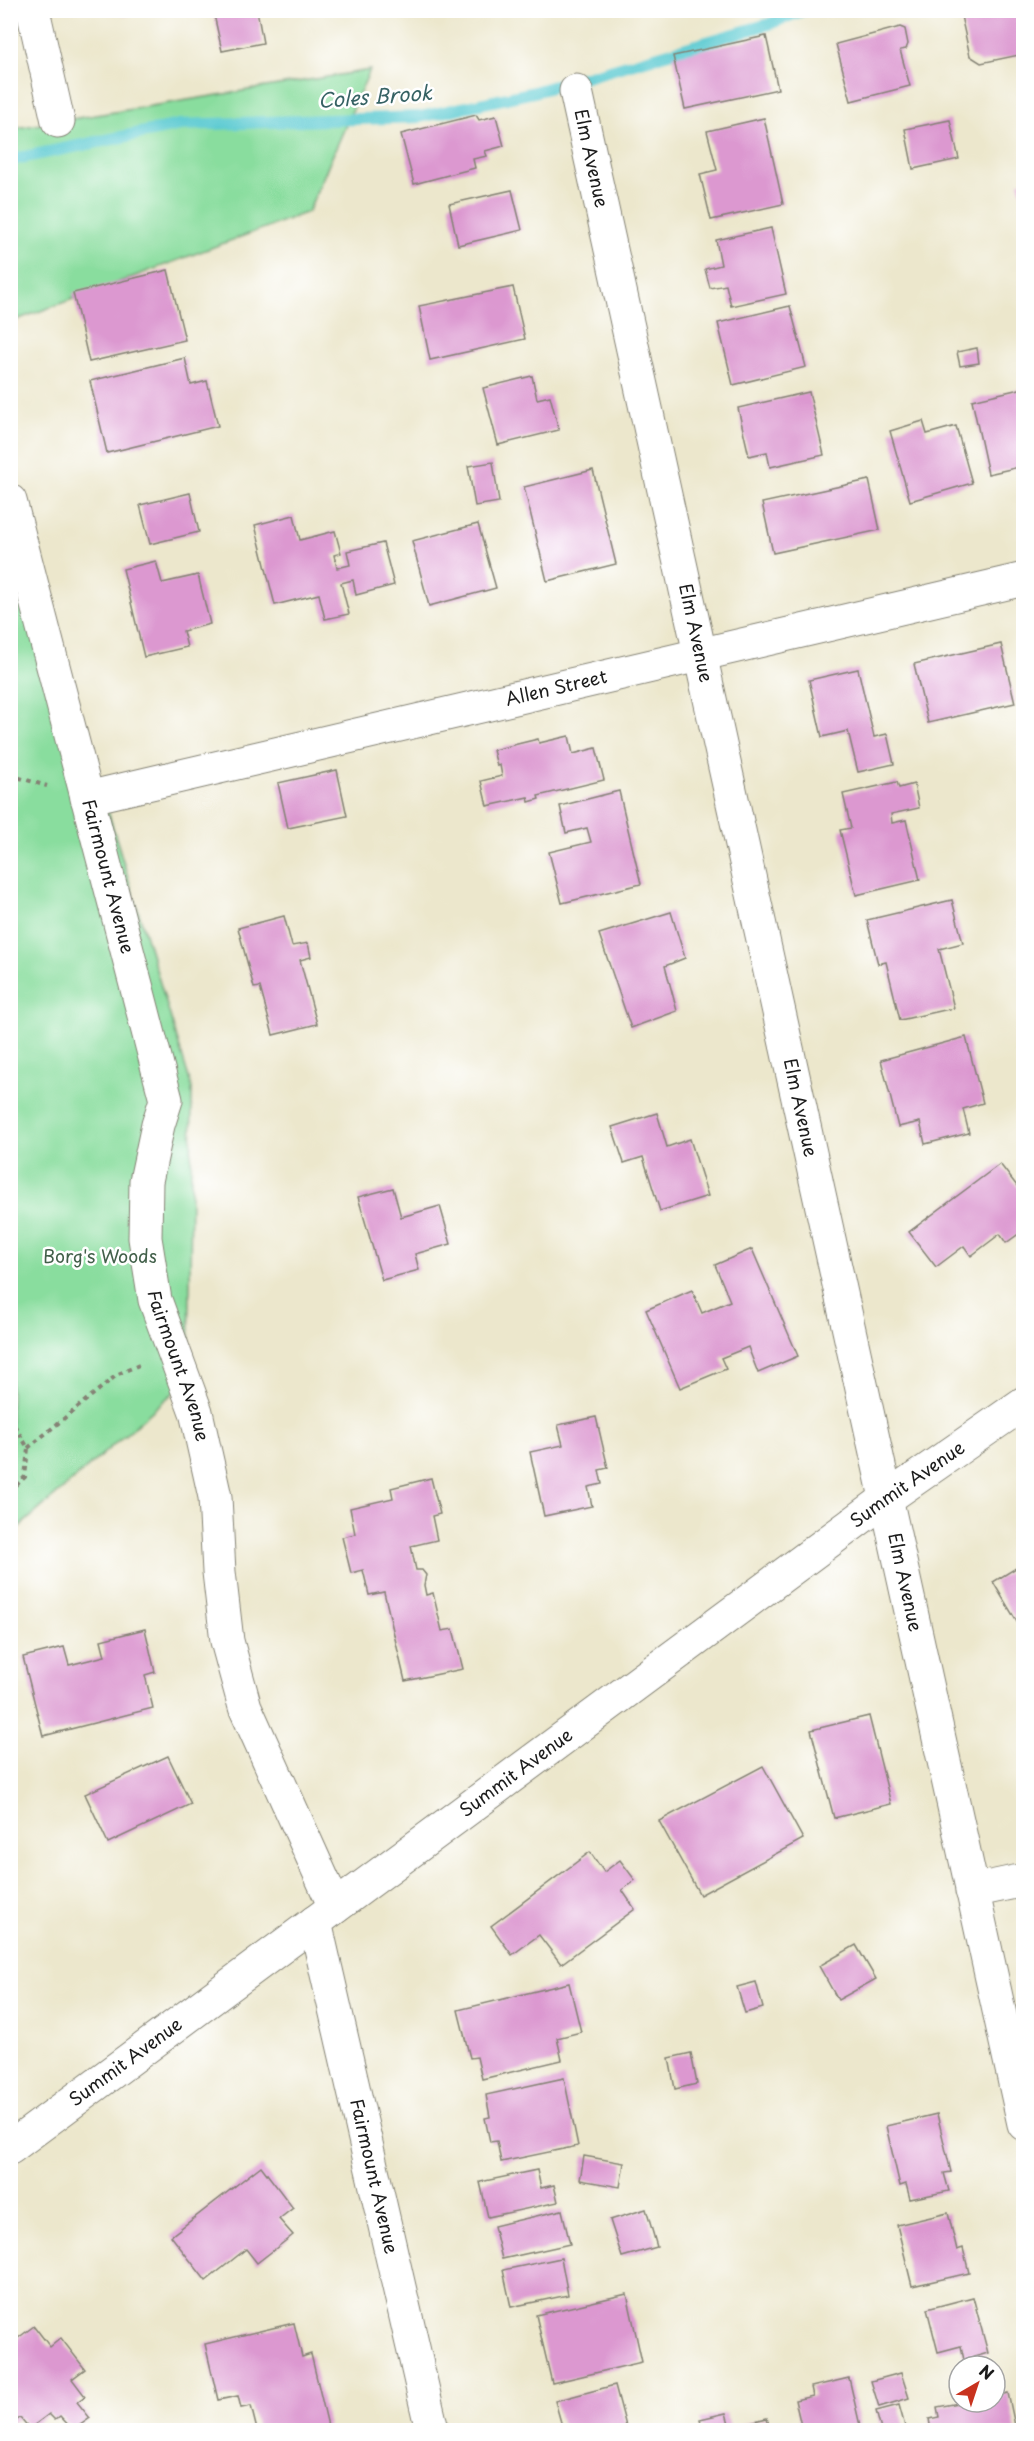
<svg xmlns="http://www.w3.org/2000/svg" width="1034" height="2441" viewBox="0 0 1034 2441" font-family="'Playpen Sans',sans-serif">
  <rect width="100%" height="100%" fill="#fff"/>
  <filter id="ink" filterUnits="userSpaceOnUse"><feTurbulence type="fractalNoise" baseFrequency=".0167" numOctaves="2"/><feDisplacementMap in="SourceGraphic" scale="12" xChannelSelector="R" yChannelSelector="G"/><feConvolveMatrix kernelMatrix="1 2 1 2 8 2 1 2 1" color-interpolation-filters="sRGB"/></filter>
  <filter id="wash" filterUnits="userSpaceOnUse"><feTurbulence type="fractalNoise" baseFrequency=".008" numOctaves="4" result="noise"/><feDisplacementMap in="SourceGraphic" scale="24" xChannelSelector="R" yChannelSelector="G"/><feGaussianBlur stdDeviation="1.35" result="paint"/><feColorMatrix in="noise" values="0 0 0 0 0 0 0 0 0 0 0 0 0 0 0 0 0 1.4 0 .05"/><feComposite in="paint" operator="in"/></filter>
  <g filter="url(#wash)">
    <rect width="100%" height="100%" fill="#ece7cc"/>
    <g fill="#89dd9e" stroke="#527c5d" stroke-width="1.5">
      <polygon points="370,70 308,212 11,322 11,129"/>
      <polygon points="10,489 192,1088 189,1379 11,1534"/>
    </g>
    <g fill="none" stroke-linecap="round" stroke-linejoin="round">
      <polyline stroke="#5ccad1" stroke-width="12" points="10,160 180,125 420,117 534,92 769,24 804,10"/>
    </g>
    <g id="blocks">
      <g fill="#dc98d0">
        <polygon points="121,10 144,10 144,11 123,16"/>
        <polygon points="213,10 257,10 263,43 222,51"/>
        <polygon points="965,10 1024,10 1024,54 981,63 970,56 961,16"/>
        <polygon points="900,27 905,29 908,44 906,49 900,50 910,86 851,101 836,44"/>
        <polygon points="766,36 778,89 685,109 673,56"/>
        <polygon points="476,115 479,120 496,116 504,146 485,151 487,156 473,159 475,168 414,184 401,134"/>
        <polygon points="764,118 783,204 711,220 700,174 717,170 707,131"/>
        <polygon points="950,120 959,159 913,169 905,129"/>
        <polygon points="1024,180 1024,199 1023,199 1018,182"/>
        <polygon points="512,190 522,230 458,245 449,204"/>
        <polygon points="771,228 786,294 731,306 726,285 710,288 705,269 721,265 716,240"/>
        <polygon points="168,270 185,340 89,362 73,293"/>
        <polygon points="513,287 525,339 430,360 419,306"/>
        <polygon points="790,306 806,367 733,385 718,323"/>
        <polygon points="977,348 979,363 960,366 957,352"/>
        <polygon points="185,358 191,385 207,381 218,426 107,453 90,381"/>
        <polygon points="532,376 537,399 550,396 559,430 498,445 483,388"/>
        <polygon points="1024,388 1024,466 988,474 972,400"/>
        <polygon points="809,392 824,455 770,467 767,452 749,456 738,408"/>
        <polygon points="923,421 927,434 956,426 972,483 910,501 890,431"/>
        <polygon points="493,462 499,502 475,506 468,466"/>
        <polygon points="593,470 616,564 547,581 524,487"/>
        <polygon points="869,480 880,530 773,553 762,503"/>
        <polygon points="190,493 199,532 150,544 140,505"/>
        <polygon points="294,515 300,540 335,531 341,553 334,555 337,568 350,565 347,551 383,543 394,585 356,595 353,580 341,583 349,614 325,619 319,594 275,605 255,525"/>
        <polygon points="478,524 496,588 429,606 412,541"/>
        <polygon points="156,561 162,583 198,575 210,624 183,631 187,647 144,657 123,569"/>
        <polygon points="1001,644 1015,703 928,723 914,664"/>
        <polygon points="858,669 874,737 887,734 894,764 858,772 848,731 822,737 809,680"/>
        <polygon points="569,736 573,754 596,748 604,780 538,796 539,799 529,802 528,797 487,806 481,781 502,776 500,765 497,766 493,750 538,739 539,743"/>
        <polygon points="337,770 347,816 288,828 278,783"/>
        <polygon points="897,782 899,788 914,784 919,808 891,814 892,823 906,820 920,880 856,895 840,830 851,828 843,794"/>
        <polygon points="619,791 641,884 562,903 549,852 591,842 587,828 566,833 560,806"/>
        <polygon points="952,900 963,943 939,949 954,1008 900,1020 886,962 878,964 867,920"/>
        <polygon points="671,912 685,958 665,966 677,1011 631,1028 599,934"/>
        <polygon points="284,916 292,946 308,943 311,957 300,960 317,1024 273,1035 260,987 254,988 238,928"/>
        <polygon points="966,1037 983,1103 963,1109 969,1133 925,1144 920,1122 898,1127 881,1060"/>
        <polygon points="657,1113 667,1147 690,1139 708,1196 660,1211 643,1157 624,1163 612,1127"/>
        <polygon points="1000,1164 1024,1195 1024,1230 1006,1243 1000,1234 971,1256 964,1246 936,1267 909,1232"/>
        <polygon points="393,1188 401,1217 440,1206 451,1244 415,1254 419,1270 382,1280 358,1197"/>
        <polygon points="752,1249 798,1356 758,1373 748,1347 721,1358 726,1369 680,1388 646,1310 692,1290 702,1313 730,1301 715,1265"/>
        <polygon points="596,1417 608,1468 599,1470 602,1484 588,1487 592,1506 544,1516 530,1452 563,1445 558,1425"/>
        <polygon points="431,1478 440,1514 432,1516 437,1540 411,1546 416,1570 422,1570 426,1575 424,1585 426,1595 433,1593 442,1631 453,1629 463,1669 405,1681 384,1592 369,1595 363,1570 351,1573 342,1537 355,1534 350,1508 393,1498 391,1488"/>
        <polygon points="1024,1563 1024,1625 1020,1627 993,1582"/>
        <polygon points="145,1629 155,1672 145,1675 153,1708 43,1736 23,1657 64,1647 69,1665 105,1656 101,1640"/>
        <polygon points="869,1716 891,1804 834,1818 811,1730"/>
        <polygon points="168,1756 191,1804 108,1843 85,1794"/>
        <polygon points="763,1766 803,1839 700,1895 659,1821"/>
        <polygon points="590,1852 604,1872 620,1860 635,1880 622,1890 635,1909 561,1964 539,1935 512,1955 491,1926"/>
        <polygon points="856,1945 876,1979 838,2000 819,1966"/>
        <polygon points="756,1982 763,2008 745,2013 737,1987"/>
        <polygon points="569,1983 581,2032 557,2038 562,2060 482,2079 477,2057 470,2058 458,2010"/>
        <polygon points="691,2053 697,2084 675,2089 669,2058"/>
        <polygon points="564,2078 578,2146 501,2162 497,2141 490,2142 485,2118 490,2117 486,2095"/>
        <polygon points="937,2114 951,2172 944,2173 949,2191 910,2199 906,2184 900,2186 886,2126"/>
        <polygon points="584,2156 624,2163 620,2187 580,2180"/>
        <polygon points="261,2166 293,2208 279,2219 293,2235 257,2263 246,2249 206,2281 171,2236"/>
        <polygon points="537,2170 541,2188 554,2185 558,2202 488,2217 480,2182"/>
        <polygon points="646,2209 657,2247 622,2257 610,2220"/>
        <polygon points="562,2210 570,2244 502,2259 494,2226"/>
        <polygon points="948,2213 957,2250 963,2248 969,2273 912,2286 897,2225"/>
        <polygon points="561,2258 568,2295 511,2307 503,2270"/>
        <polygon points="627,2294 642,2362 552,2383 536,2315"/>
        <polygon points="973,2297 988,2353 964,2360 961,2346 938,2352 927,2309"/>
        <polygon points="294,2323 302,2357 311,2354 329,2430 257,2430 251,2406 241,2408 238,2396 218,2400 205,2344"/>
        <polygon points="34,2326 50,2347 61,2338 85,2369 72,2379 85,2396 77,2402 90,2418 73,2430 60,2416 55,2420 49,2414 29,2429 20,2418 10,2425 10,2344"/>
        <polygon points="901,2373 909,2398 879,2407 871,2381"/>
        <polygon points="849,2378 861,2430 802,2430 795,2400 813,2396 811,2387"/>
        <polygon points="615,2385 627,2430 550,2430 562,2426 555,2401"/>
        <polygon points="1008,2393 1016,2430 931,2430 929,2419 939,2417 937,2407 964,2402 995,2402 995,2396"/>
        <polygon points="899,2405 906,2430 881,2430 876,2411"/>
        <polygon points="726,2413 730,2427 767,2418 771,2430 702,2430 700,2419"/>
      </g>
    </g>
  </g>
  <g filter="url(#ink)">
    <use href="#blocks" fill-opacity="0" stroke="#848274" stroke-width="1.5"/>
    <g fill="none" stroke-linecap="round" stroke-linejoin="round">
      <g stroke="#848274" stroke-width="35">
        <g id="street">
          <polyline points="33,10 58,121"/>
          <path id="s1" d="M576 91 1024 2124"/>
          <path id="s2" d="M10 501 166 1100 158 1125 146 1181 145 1238 155 1300 196 1412 215 1497 219 1572 227 1641 245 1707 335 1907"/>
          <path id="s3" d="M87 798 1024 579"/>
          <polyline points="972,1891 1024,1880"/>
          <path id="s4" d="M315 1922 432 2430"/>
          <path id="s5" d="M10 2148 886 1499 1024 1403"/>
        </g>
      </g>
      <g stroke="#848274" stroke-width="4" stroke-dasharray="4.5 4.5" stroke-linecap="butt">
        <polyline points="10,775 47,786"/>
        <polyline points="10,1418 28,1448 25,1477 10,1491"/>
        <polyline points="28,1448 118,1374 139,1365"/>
      </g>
      <use href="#street" stroke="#fff" stroke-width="33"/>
    </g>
  </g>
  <g text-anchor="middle" stroke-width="5" stroke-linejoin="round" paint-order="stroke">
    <g font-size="18" fill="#1c1c1c" stroke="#fff">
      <text dy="6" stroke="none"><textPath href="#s1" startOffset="69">Elm Avenue</textPath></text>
      <text dy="6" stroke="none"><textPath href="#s1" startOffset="555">Elm Avenue</textPath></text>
      <text dy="6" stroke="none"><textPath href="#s3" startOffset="482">Allen Street</textPath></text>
      <text dy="6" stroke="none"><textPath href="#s2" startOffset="388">Fairmount Avenue</textPath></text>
      <text dy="6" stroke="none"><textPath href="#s1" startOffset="1041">Elm Avenue</textPath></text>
      <text dy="6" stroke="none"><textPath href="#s2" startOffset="892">Fairmount Avenue</textPath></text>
      <text dy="6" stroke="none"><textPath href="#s5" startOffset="1116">Summit Avenue</textPath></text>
      <text dy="6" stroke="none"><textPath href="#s1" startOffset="1527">Elm Avenue</textPath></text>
      <text dy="6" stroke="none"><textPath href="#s5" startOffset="630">Summit Avenue</textPath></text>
      <text dy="6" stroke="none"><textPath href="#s5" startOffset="144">Summit Avenue</textPath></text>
      <text dy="6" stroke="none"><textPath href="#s4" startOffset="261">Fairmount Avenue</textPath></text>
    </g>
    <g font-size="18" fill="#42604a" stroke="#fff">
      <text x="100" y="1263">Borg's Woods</text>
    </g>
    <g font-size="20" font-style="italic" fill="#366264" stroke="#fff">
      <text transform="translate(375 97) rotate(-4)" y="7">Coles Brook</text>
    </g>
  </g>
  <rect width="1034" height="2441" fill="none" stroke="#fff" stroke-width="36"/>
  <g transform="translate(977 2384) rotate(39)"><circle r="28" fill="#ffffff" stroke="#a4a4a4" stroke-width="1.5"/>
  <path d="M0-4.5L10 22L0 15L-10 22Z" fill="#c8321e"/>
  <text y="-9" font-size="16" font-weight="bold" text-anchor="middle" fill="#1c1c1c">N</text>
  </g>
</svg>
